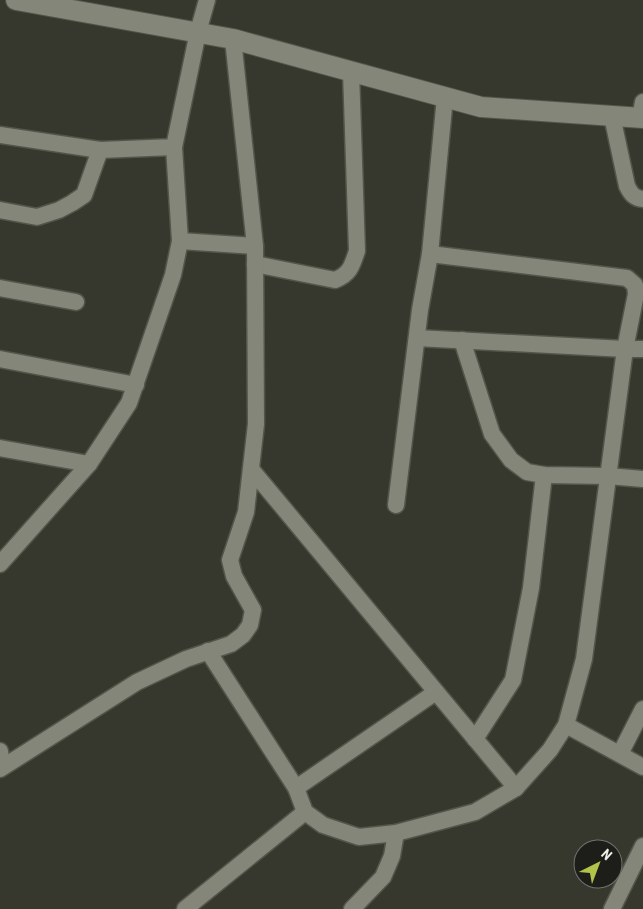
<svg xmlns="http://www.w3.org/2000/svg" width="643" height="909" viewBox="0 0 643 909" font-family="'Roboto Condensed',sans-serif">
  <rect width="100%" height="100%" fill="#36382d"/>
  <g fill="none" stroke-linecap="round" stroke-linejoin="round">
    <g stroke="#53554c" stroke-width="19">
      <g id="minor">
        <path d="M612 116 627 186C631 194 634 198 643 199"/>
        <polyline points="640,118 643,102"/>
        <polyline points="0,135 100,150 174,147 198,32 207,0"/>
        <polyline points="174,147 180,241"/>
        <polyline points="0,210 37,217 59,210 72,203 84,195 100,150"/>
        <path d="M255 264 335 280C350 274 352 266 357 251L351 71"/>
        <polyline points="0,288 76,302"/>
        <polyline points="417,338 625,349 643,349"/>
        <polyline points="462,340 492,434 511,460 527,472 544,475 608,476 643,479"/>
        <polyline points="0,359 136,385"/>
        <polyline points="0,448 89,464"/>
        <polyline points="251,469 516,788"/>
        <polyline points="396,505 420,310 430,254 445,97"/>
        <polyline points="0,564 89,464 129,403 173,275 180,241 255,246"/>
        <polyline points="208,651 296,788 305,812 323,825 359,837 396,833 475,812 516,788 550,750 566,725 584,659 625,349 636,294 635,285 627,278 430,254"/>
        <polyline points="566,725 643,767"/>
        <polyline points="475,739 513,680 531,588 544,475"/>
        <polyline points="0,751 2,767"/>
        <polyline points="620,754 643,709"/>
        <polyline points="0,769 137,682 186,659 231,644 243,635 250,625 253,610 234,576 230,560 246,512 256,424 255,246 233,39"/>
        <polyline points="296,788 436,692"/>
        <polyline points="185,909 305,812"/>
        <polyline points="352,909 383,877 392,856 396,833"/>
        <polyline points="612,909 643,846"/>
      </g>
    </g>
    <g stroke="#53554c" stroke-width="22">
      <polyline id="tertiary" points="16,0 233,39 481,107 643,118"/>
    </g>
    <use href="#minor" stroke="#838679" stroke-width="16"/>
    <use href="#tertiary" stroke="#838679" stroke-width="20"/>
  </g>
  <g transform="translate(598 864) rotate(42)"><circle r="24" fill="#1d1e19" stroke="#71726c"/>
  <path d="M0-4L9 19L0 12L-9 19Z" fill="#b3c24b"/>
  <text y="-8" font-size="14" font-weight="bold" text-anchor="middle" fill="#eef0e9">N</text>
  </g>
</svg>
